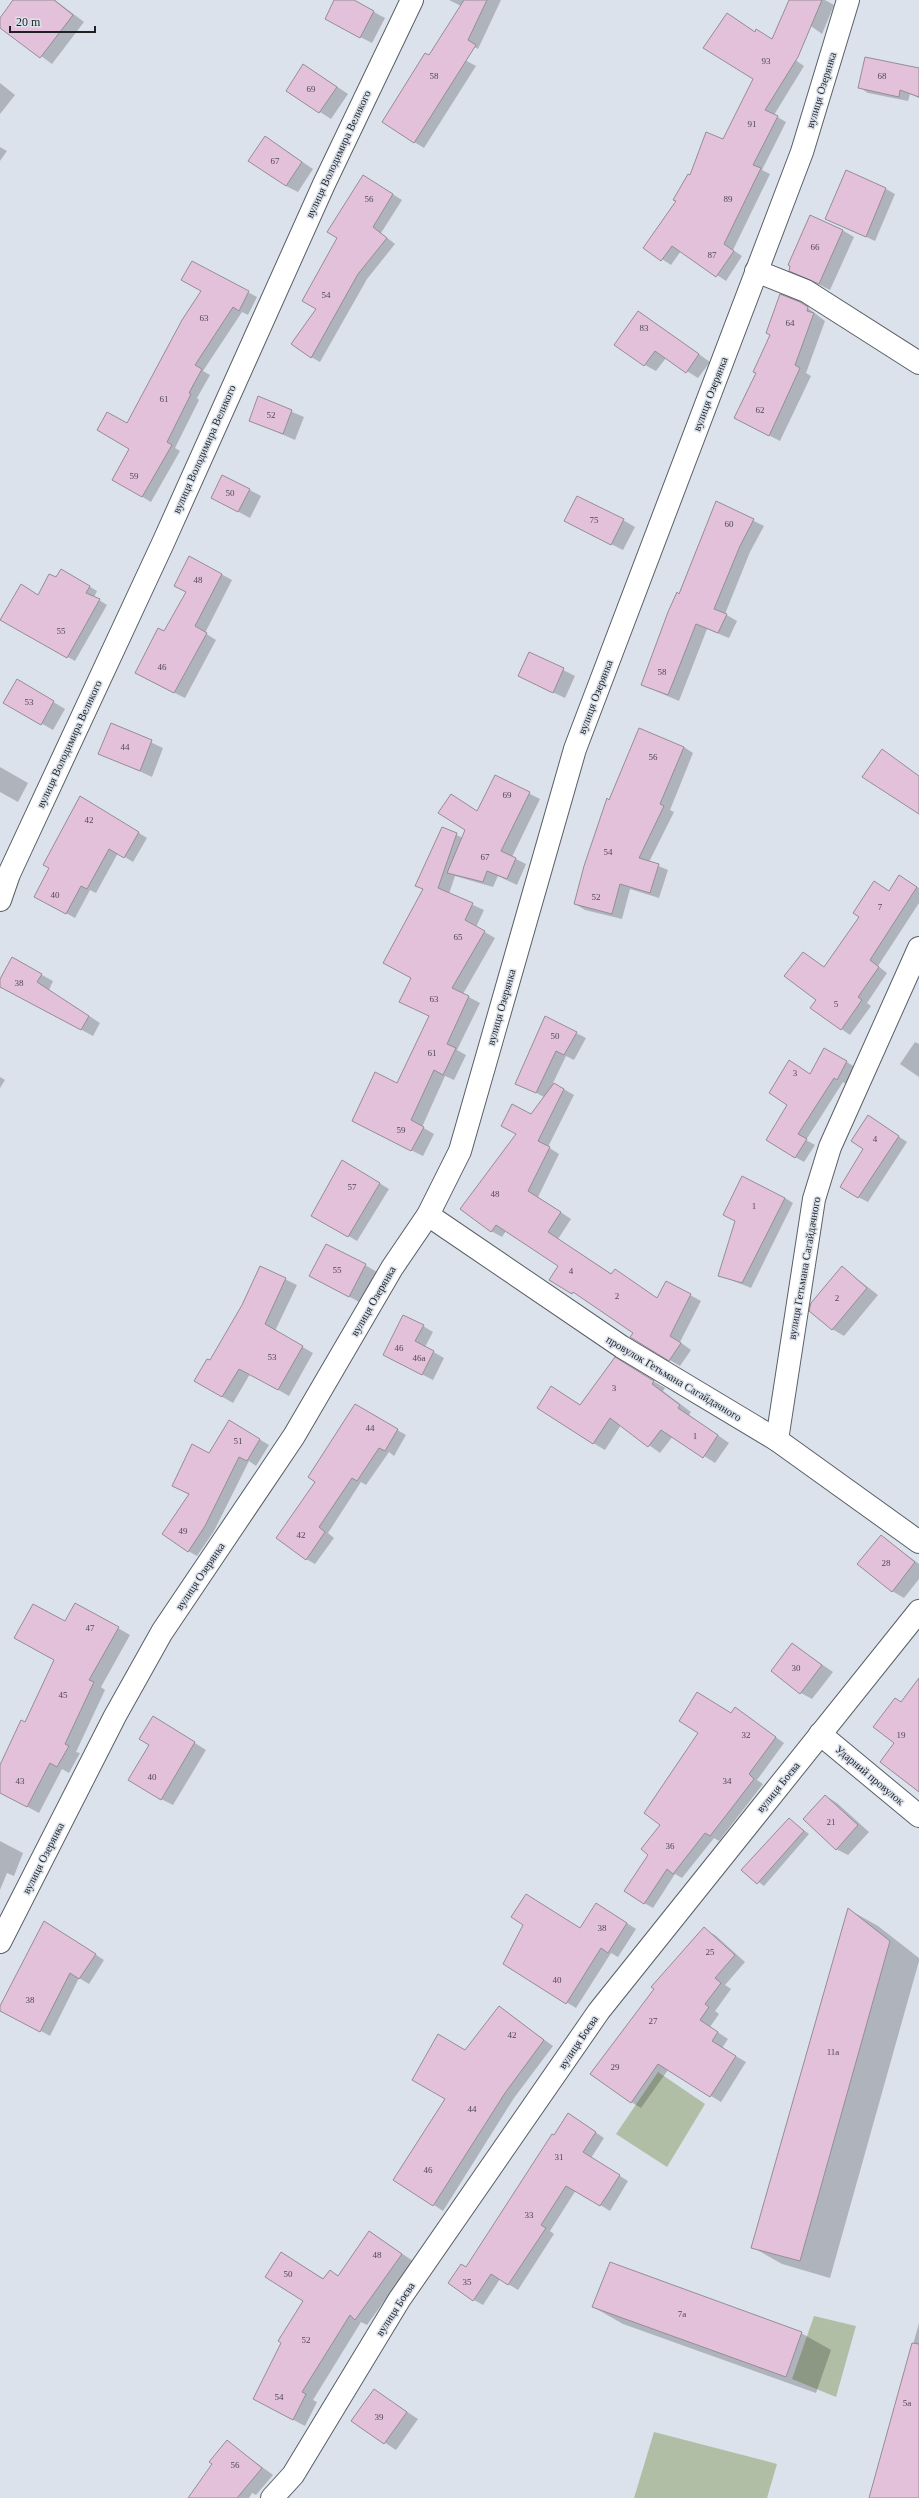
<svg xmlns="http://www.w3.org/2000/svg" width="919" height="2498" viewBox="0 0 919 2498" font-family="'Times New Roman',serif">
  <rect width="100%" height="100%" fill="#dbe2eb"/>
  <g fill="#b1bea6">
    <polygon points="658,2072 705,2104 667,2167 616,2134"/>
    <polygon points="814,2316 856,2326 836,2397 792,2379"/>
    <polygon points="654,2432 777,2464 767,2498 634,2498"/>
  </g>
  <g fill="#0003">
    <polygon points="15,0 55,0 84,22 52,64 0,26 0,19"/>
    <polygon points="336,0 352,0 385,18 372,43 337,25"/>
    <polygon points="449,0 501,0 478,49 467,43 461,6"/>
    <polygon points="790,0 825,0 834,5 822,34 786,8"/>
    <polygon points="736,19 804,66 774,115 786,122 762,170 770,174 733,250 742,256 726,281 681,251 671,265 645,248 678,201 690,177 724,140 755,79"/>
    <polygon points="437,45 476,66 424,148 414,142 429,57"/>
    <polygon points="865,58 919,68 919,98 910,94 908,101 868,93 859,87"/>
    <polygon points="315,72 348,94 331,119 287,91"/>
    <polygon points="0,83 15,95 0,114"/>
    <polygon points="265,137 313,169 298,192 286,186"/>
    <polygon points="0,147 7,151 0,161"/>
    <polygon points="372,181 402,200 381,233 395,244 367,279 320,362 311,357 317,309"/>
    <polygon points="886,189 895,194 875,241 826,218"/>
    <polygon points="842,230 854,237 830,290 790,270"/>
    <polygon points="192,262 257,297 248,315 242,312 203,371 210,375 197,398 199,400 175,448 180,451 151,502 113,480 131,448 128,424 202,291"/>
    <polygon points="780,295 808,308 825,321 806,373 811,376 780,441 735,418 757,373 771,335"/>
    <polygon points="649,319 710,362 698,378 666,358 656,371 645,365"/>
    <polygon points="259,398 304,417 295,440 250,420"/>
    <polygon points="223,476 261,496 250,518 224,504"/>
    <polygon points="716,502 764,526 750,552 725,614 737,621 729,638 707,629 679,701 642,685"/>
    <polygon points="623,520 635,527 623,550 577,527"/>
    <polygon points="62,570 97,591 94,597 107,605 75,661 1,619 39,596 56,579"/>
    <polygon points="221,574 232,580 205,633 216,640 185,698 146,679 164,632 187,593 175,586"/>
    <polygon points="530,653 575,676 565,698 531,682"/>
    <polygon points="17,680 65,709 53,730 4,702"/>
    <polygon points="112,724 163,748 152,777 100,753"/>
    <polygon points="684,747 693,753 670,810 674,812 649,862 668,870 659,898 630,889 622,919 585,910 575,904 610,801"/>
    <polygon points="0,767 28,783 18,802 0,792"/>
    <polygon points="495,776 540,799 512,857 526,864 517,885 498,876 493,887 455,876 449,894 484,910 476,927 495,938 463,994 480,1003 457,1050 466,1055 454,1080 445,1076 422,1127 434,1134 423,1156 364,1127 397,1084 430,1017 412,978 424,890 417,886 442,828 463,838"/>
    <polygon points="89,802 147,838 133,862 118,853 96,893 90,890 75,918 35,896"/>
    <polygon points="899,876 919,888 919,903 878,966 887,973 867,1003 871,1006 850,1035 811,1008 817,999 803,953 825,968 889,892"/>
    <polygon points="42,975 53,981 49,990 100,1023 93,1036 0,986 0,981"/>
    <polygon points="545,1017 586,1038 574,1060 566,1056 553,1083 574,1095 548,1147 559,1154 538,1197 571,1219 558,1239 612,1274 658,1299 690,1295 701,1301 680,1342 691,1350 680,1366 631,1337 635,1332 584,1298 551,1279 559,1266 506,1231 502,1237 491,1231 531,1115 544,1097 517,1083"/>
    <polygon points="915,1042 919,1044 919,1077 900,1064"/>
    <polygon points="825,1049 855,1067 846,1084 843,1082 806,1140 815,1145 804,1162 795,1157 789,1104 810,1075"/>
    <polygon points="0,1077 5,1080 0,1088"/>
    <polygon points="877,1122 907,1142 868,1202 858,1197 864,1149"/>
    <polygon points="343,1161 389,1189 357,1241 313,1215"/>
    <polygon points="785,1198 793,1203 751,1288 719,1275"/>
    <polygon points="365,1265 377,1272 361,1303 322,1282"/>
    <polygon points="260,1267 297,1285 275,1331 313,1353 289,1396 250,1374 233,1403 195,1381 210,1362 243,1305"/>
    <polygon points="842,1267 878,1295 844,1336 832,1329"/>
    <polygon points="423,1326 433,1332 425,1347 444,1358 433,1380 384,1355"/>
    <polygon points="615,1359 665,1388 663,1391 691,1412 689,1415 729,1443 715,1463 673,1436 660,1453 621,1425 605,1450 593,1443 580,1406"/>
    <polygon points="356,1406 406,1435 394,1456 389,1452 366,1485 361,1482 328,1533 334,1538 315,1564 306,1559 317,1482"/>
    <polygon points="229,1421 269,1445 256,1466 249,1461 214,1531 197,1556 188,1551 190,1495 182,1491 209,1455"/>
    <polygon points="881,1536 919,1564 919,1579 904,1598 892,1591"/>
    <polygon points="76,1604 130,1635 101,1687 105,1690 76,1752 80,1753 69,1773 62,1769 39,1813 0,1792 0,1766 26,1724 55,1660 65,1622"/>
    <polygon points="792,1644 833,1672 812,1699 801,1693"/>
    <polygon points="735,1708 784,1743 757,1780 763,1784 719,1841 714,1838 682,1878 675,1874 653,1908 644,1903 649,1855 662,1825"/>
    <polygon points="165,1724 206,1750 173,1805 161,1799"/>
    <polygon points="826,1796 837,1803 869,1832 848,1855 836,1849"/>
    <polygon points="789,1819 809,1834 764,1886 743,1870"/>
    <polygon points="0,1841 23,1853 14,1876 7,1873 0,1890"/>
    <polygon points="605,1909 636,1929 618,1957 611,1953 576,2008 504,1964 580,1929"/>
    <polygon points="848,1909 878,1926 919,1958 919,1961 830,2278 782,2264 752,2247"/>
    <polygon points="53,1927 104,1960 89,1984 79,1978 50,2036 0,2008"/>
    <polygon points="704,1929 715,1935 745,1962 725,1985 731,1989 715,2011 719,2014 710,2027 728,2039 722,2048 746,2062 721,2102 668,2070 641,2108 631,2102 655,1989"/>
    <polygon points="499,2007 553,2046 514,2098 443,2211 394,2179 446,2099 466,2051"/>
    <polygon points="578,2120 604,2138 591,2158 628,2181 610,2211 576,2190 550,2231 554,2234 518,2290 500,2279 483,2305 474,2300 466,2268 554,2136"/>
    <polygon points="370,2232 413,2261 367,2325 361,2322 313,2400 317,2402 305,2426 254,2399 304,2300 293,2260 324,2279 330,2271 339,2276"/>
    <polygon points="593,2307 801,2333 831,2350 816,2393 623,2324"/>
    <polygon points="919,2323 919,2498 870,2498"/>
    <polygon points="374,2390 418,2419 396,2450 352,2421"/>
    <polygon points="227,2441 273,2475 256,2495 252,2493 249,2498 190,2498"/>
  </g>
  <g fill="#e4c1da" stroke="#968d94">
    <polygon points="13,0 54,0 73,15 40,58 0,28 0,18"/>
    <polygon points="334,0 354,0 374,11 360,38 325,19"/>
    <polygon points="464,0 487,0 468,40 476,45 414,143 382,122 425,53 429,55"/>
    <polygon points="789,0 822,0 798,57 765,110 778,116 753,165 761,168 724,244 734,251 716,277 672,246 661,261 643,248 676,201 673,200 688,174 690,175 706,132 723,139 753,79 703,48 727,13 755,32 756,29 772,39"/>
    <polygon points="865,57 919,68 919,97 900,90 899,97 858,88"/>
    <polygon points="303,64 337,87 319,113 286,91"/>
    <polygon points="265,136 302,162 286,186 248,161"/>
    <polygon points="846,170 886,188 866,237 825,219"/>
    <polygon points="363,175 393,194 373,227 387,238 358,274 311,358 291,344 316,309 302,301 337,238 327,232"/>
    <polygon points="810,215 843,230 819,284 789,271 790,266 788,265"/>
    <polygon points="192,261 249,291 239,311 233,307 195,365 202,369 189,393 191,394 167,442 172,445 142,497 112,480 129,449 97,430 107,412 127,423 182,320 201,291 181,280"/>
    <polygon points="780,294 800,302 808,307 807,311 814,313 795,365 800,368 769,436 734,418 756,373 753,372 770,335 766,333"/>
    <polygon points="638,311 699,354 686,373 655,351 644,366 614,345"/>
    <polygon points="258,396 292,410 283,434 249,421"/>
    <polygon points="222,475 250,489 238,512 211,498"/>
    <polygon points="577,496 624,519 611,545 564,521"/>
    <polygon points="716,501 754,519 740,546 714,609 727,614 718,633 696,624 668,695 641,685 668,612 677,592 679,594"/>
    <polygon points="189,556 222,574 195,626 207,633 174,693 135,673 158,628 164,631 186,592 174,586"/>
    <polygon points="61,569 90,586 86,593 100,599 67,658 0,620 21,584 38,595 49,574 56,577"/>
    <polygon points="529,652 564,668 553,693 518,676"/>
    <polygon points="17,679 54,701 41,725 3,703"/>
    <polygon points="111,723 152,740 140,771 98,754"/>
    <polygon points="639,728 684,747 660,804 664,806 639,858 659,864 650,893 620,884 612,914 574,904 584,866 607,798 609,800"/>
    <polygon points="882,749 919,776 919,814 862,777"/>
    <polygon points="495,775 530,792 501,851 516,858 507,879 487,871 483,882 447,873 465,830 438,813 451,794 477,811"/>
    <polygon points="80,796 139,832 124,858 109,849 87,889 81,886 66,914 34,897 49,868 43,865"/>
    <polygon points="442,827 457,833 438,888 473,903 465,920 485,931 452,988 469,996 447,1044 456,1048 443,1075 434,1070 411,1120 424,1127 411,1151 352,1121 375,1072 397,1083 429,1016 399,1002 411,978 383,963 423,889 415,886"/>
    <polygon points="899,875 917,887 870,960 879,967 858,997 862,1000 841,1030 810,1008 816,1000 784,976 803,952 824,967 859,917 853,913 874,881 889,891"/>
    <polygon points="12,957 42,974 37,982 89,1016 81,1030 0,987 0,979"/>
    <polygon points="545,1016 577,1032 564,1055 556,1051 536,1093 515,1084"/>
    <polygon points="824,1048 847,1061 837,1080 834,1078 798,1134 807,1139 795,1158 766,1140 787,1105 769,1093 789,1060 810,1074"/>
    <polygon points="554,1083 564,1089 538,1141 550,1147 528,1191 561,1212 548,1232 611,1274 615,1269 657,1298 666,1281 691,1294 670,1336 681,1343 669,1361 630,1337 633,1333 573,1292 572,1294 549,1280 558,1266 496,1225 491,1232 460,1209 516,1134 501,1126 512,1104 531,1114"/>
    <polygon points="868,1115 899,1136 858,1198 840,1187 863,1149 851,1141"/>
    <polygon points="342,1160 380,1183 348,1237 311,1216"/>
    <polygon points="742,1176 785,1198 742,1283 718,1276 735,1221 723,1215"/>
    <polygon points="326,1244 366,1264 349,1297 309,1276"/>
    <polygon points="260,1266 286,1278 265,1324 303,1346 278,1390 239,1369 222,1397 194,1381 207,1359 210,1360 242,1305"/>
    <polygon points="842,1266 867,1288 832,1330 809,1311 811,1303"/>
    <polygon points="403,1315 424,1325 415,1341 434,1351 422,1375 383,1355"/>
    <polygon points="615,1357 654,1381 652,1384 680,1405 678,1408 718,1435 703,1458 661,1430 648,1447 610,1418 593,1444 537,1408 551,1386 580,1405"/>
    <polygon points="355,1404 398,1429 385,1451 379,1448 357,1481 352,1478 319,1527 325,1532 306,1560 276,1538 315,1482 308,1477"/>
    <polygon points="229,1420 260,1439 247,1461 239,1457 205,1526 188,1552 162,1534 189,1494 172,1486 192,1444 209,1453"/>
    <polygon points="881,1535 915,1562 892,1592 857,1564"/>
    <polygon points="75,1603 119,1627 89,1680 94,1682 65,1744 69,1746 57,1767 50,1763 27,1807 0,1793 0,1765 21,1720 25,1722 54,1660 14,1638 33,1604 65,1621"/>
    <polygon points="792,1643 822,1665 800,1694 771,1671"/>
    <polygon points="919,1678 919,1792 880,1762 894,1743 873,1727 895,1698 901,1702"/>
    <polygon points="697,1692 731,1713 735,1707 776,1737 749,1774 754,1779 731,1809 710,1836 705,1833 673,1874 667,1869 644,1904 624,1891 648,1855 641,1849 660,1825 644,1813 698,1733 679,1721"/>
    <polygon points="153,1716 195,1742 161,1800 128,1780 149,1745 139,1739"/>
    <polygon points="825,1795 858,1825 836,1850 803,1819"/>
    <polygon points="789,1818 804,1831 757,1884 741,1870"/>
    <polygon points="526,1894 580,1928 596,1903 627,1923 608,1953 601,1948 566,2004 503,1964 523,1925 511,1917"/>
    <polygon points="848,1908 890,1941 800,2261 751,2248"/>
    <polygon points="44,1921 96,1954 79,1979 70,1973 40,2032 0,2011 0,2006"/>
    <polygon points="704,1927 735,1955 715,1978 721,1983 705,2004 709,2007 700,2020 718,2032 712,2041 736,2056 710,2097 658,2064 631,2103 590,2074 654,1989 651,1987"/>
    <polygon points="499,2006 544,2040 505,2093 433,2206 393,2180 445,2099 412,2080 438,2034 465,2050"/>
    <polygon points="568,2113 596,2132 583,2152 620,2175 600,2206 566,2186 541,2225 546,2228 508,2285 491,2274 473,2301 448,2283 461,2264 466,2267 552,2134 554,2135"/>
    <polygon points="369,2231 402,2254 355,2320 350,2315 302,2392 306,2394 293,2420 253,2399 281,2343 278,2341 303,2301 265,2277 281,2252 323,2279 330,2270 338,2276"/>
    <polygon points="610,2262 802,2332 786,2377 592,2307"/>
    <polygon points="912,2343 919,2344 919,2498 869,2498"/>
    <polygon points="374,2389 407,2412 384,2444 351,2421"/>
    <polygon points="227,2440 262,2468 237,2498 188,2498 212,2464 209,2462"/>
  </g>
  <g fill="none" stroke-linecap="round" stroke-linejoin="round">
    <g stroke="#5a5f67" stroke-width="24">
      <g id="minor">
        <polyline points="756,271 806,291 919,363"/>
        <polyline points="0,900 9,874 163,543 324,184 412,0"/>
        <polyline points="428,1215 622,1347 777,1440 919,1542"/>
        <polyline points="777,1440 814,1199 830,1147 919,948"/>
        <polyline points="820,1734 919,1816"/>
        <polyline points="0,1942 115,1716 162,1632 294,1436 392,1268 428,1215 460,1151 575,749 802,152 848,0"/>
        <polyline points="272,2498 293,2475 399,2300 599,2011 919,1611"/>
      </g>
    </g>
    <use href="#minor" stroke="#fff" stroke-width="22"/>
  </g>
  <g text-anchor="middle" stroke-width="3" stroke-linejoin="round" paint-order="stroke">
    <g font-size="9" fill="#504952">
      <text x="766" y="64">93</text>
      <text x="434" y="79">58</text>
      <text x="882" y="79">68</text>
      <text x="311" y="92">69</text>
      <text x="752" y="127">91</text>
      <text x="275" y="164">67</text>
      <text x="369" y="202">56</text>
      <text x="728" y="202">89</text>
      <text x="815" y="250">66</text>
      <text x="712" y="258">87</text>
      <text x="326" y="298">54</text>
      <text x="204" y="321">63</text>
      <text x="790" y="326">64</text>
      <text x="644" y="331">83</text>
      <text x="164" y="402">61</text>
      <text x="760" y="413">62</text>
      <text x="271" y="418">52</text>
      <text x="134" y="479">59</text>
      <text x="230" y="496">50</text>
      <text x="594" y="523">75</text>
      <text x="729" y="527">60</text>
      <text x="198" y="583">48</text>
      <text x="61" y="634">55</text>
      <text x="162" y="670">46</text>
      <text x="662" y="675">58</text>
      <text x="29" y="705">53</text>
      <text x="125" y="750">44</text>
      <text x="653" y="760">56</text>
      <text x="507" y="798">69</text>
      <text x="89" y="823">42</text>
      <text x="608" y="855">54</text>
      <text x="485" y="860">67</text>
      <text x="55" y="898">40</text>
      <text x="596" y="900">52</text>
      <text x="880" y="910">7</text>
      <text x="458" y="940">65</text>
      <text x="19" y="986">38</text>
      <text x="434" y="1002">63</text>
      <text x="836" y="1007">5</text>
      <text x="555" y="1039">50</text>
      <text x="432" y="1056">61</text>
      <text x="795" y="1076">3</text>
      <text x="401" y="1133">59</text>
      <text x="875" y="1142">4</text>
      <text x="352" y="1190">57</text>
      <text x="495" y="1197">48</text>
      <text x="754" y="1209">1</text>
      <text x="337" y="1273">55</text>
      <text x="571" y="1274">4</text>
      <text x="617" y="1299">2</text>
      <text x="837" y="1301">2</text>
      <text x="399" y="1351">46</text>
      <text x="272" y="1360">53</text>
      <text x="419" y="1361">46а</text>
      <text x="614" y="1391">3</text>
      <text x="370" y="1431">44</text>
      <text x="695" y="1439">1</text>
      <text x="238" y="1444">51</text>
      <text x="183" y="1534">49</text>
      <text x="301" y="1538">42</text>
      <text x="886" y="1566">28</text>
      <text x="90" y="1631">47</text>
      <text x="796" y="1671">30</text>
      <text x="63" y="1698">45</text>
      <text x="746" y="1738">32</text>
      <text x="901" y="1738">19</text>
      <text x="152" y="1780">40</text>
      <text x="20" y="1784">43</text>
      <text x="727" y="1784">34</text>
      <text x="831" y="1825">21</text>
      <text x="670" y="1849">36</text>
      <text x="602" y="1931">38</text>
      <text x="710" y="1955">25</text>
      <text x="557" y="1983">40</text>
      <text x="30" y="2003">38</text>
      <text x="653" y="2024">27</text>
      <text x="512" y="2038">42</text>
      <text x="833" y="2055">11а</text>
      <text x="615" y="2070">29</text>
      <text x="472" y="2112">44</text>
      <text x="559" y="2160">31</text>
      <text x="428" y="2173">46</text>
      <text x="529" y="2218">33</text>
      <text x="377" y="2258">48</text>
      <text x="288" y="2277">50</text>
      <text x="467" y="2285">35</text>
      <text x="682" y="2317">7а</text>
      <text x="306" y="2343">52</text>
      <text x="279" y="2400">54</text>
      <text x="907" y="2406">5а</text>
      <text x="379" y="2420">39</text>
      <text x="235" y="2468">56</text>
    </g>
    <g font-size="11" fill="#1f2125" stroke="#dbe2eb">
      <text transform="translate(821 90) rotate(-73)" y="4">вулиця Озерянка</text>
      <text transform="translate(338 154) rotate(-65)" y="4">вулиця Володимира Великого</text>
      <text transform="translate(710 394) rotate(-69)" y="4">вулиця Озерянка</text>
      <text transform="translate(204 449) rotate(-66)" y="4">вулиця Володимира Великого</text>
      <text transform="translate(595 697) rotate(-69)" y="4">вулиця Озерянка</text>
      <text transform="translate(69 744) rotate(-65)" y="4">вулиця Володимира Великого</text>
      <text transform="translate(501 1007) rotate(-74)" y="4">вулиця Озерянка</text>
      <text transform="translate(804 1268) rotate(-80)" y="4">вулиця Гетьмана Сагайдачного</text>
      <text transform="translate(373 1301) rotate(-60)" y="4">вулиця Озерянка</text>
      <text transform="translate(674 1378) rotate(31)" y="4">провулок Гетьмана Сагайдачного</text>
      <text transform="translate(200 1576) rotate(-56)" y="4">вулиця Озерянка</text>
      <text transform="translate(870 1775) rotate(40)" y="4">Ударний провулок</text>
      <text transform="translate(778 1787) rotate(-51)" y="4">вулиця Боєва</text>
      <text transform="translate(43 1858) rotate(-63)" y="4">вулиця Озерянка</text>
      <text transform="translate(578 2042) rotate(-56)" y="4">вулиця Боєва</text>
      <text transform="translate(395 2309) rotate(-57)" y="4">вулиця Боєва</text>
    </g>
  </g>
  <path d="M10 26v6h85v-6" fill="none" stroke="#1f2125" stroke-width="2"/>
  <text x="16" y="26" font-size="12" fill="#1f2125" stroke="#dbe2eb" stroke-width="3" paint-order="stroke">20 m</text>
</svg>
